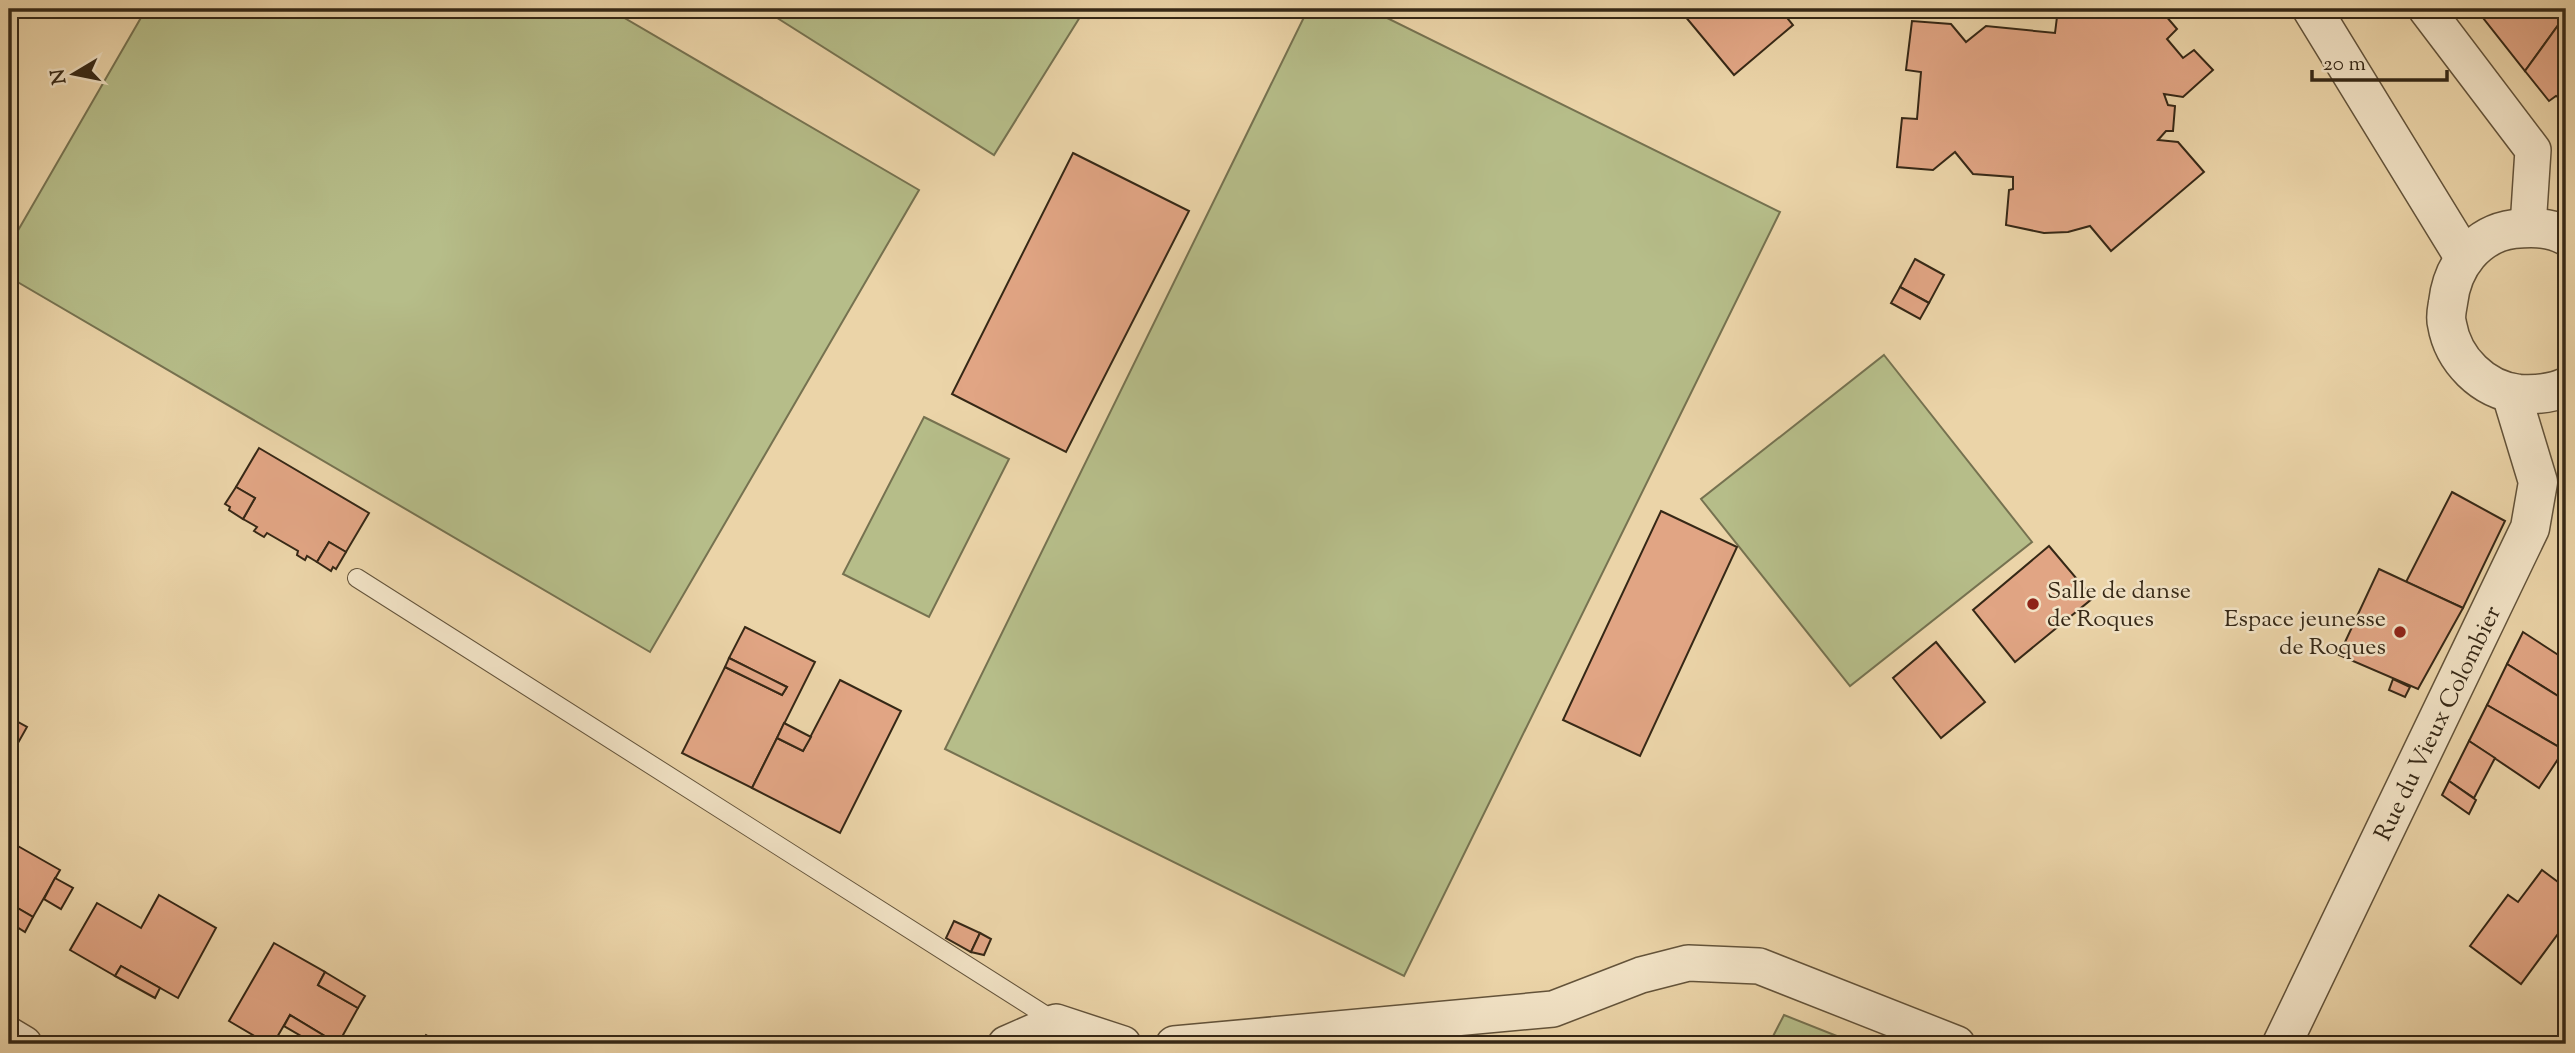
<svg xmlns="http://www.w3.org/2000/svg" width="2575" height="1053" viewBox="0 0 2575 1053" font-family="'Sorts Mill Goudy',serif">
  <rect width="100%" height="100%" fill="#ebd4a8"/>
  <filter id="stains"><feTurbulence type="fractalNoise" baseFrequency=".00286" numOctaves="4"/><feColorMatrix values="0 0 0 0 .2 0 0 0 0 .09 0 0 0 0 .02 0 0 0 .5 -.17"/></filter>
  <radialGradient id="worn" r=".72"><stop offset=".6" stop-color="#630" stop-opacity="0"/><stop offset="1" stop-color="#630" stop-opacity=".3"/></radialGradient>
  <g fill="#b6bd89" stroke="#767250" stroke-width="2">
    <polygon points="146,9 609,9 919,190 650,652 9,277 9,246"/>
    <polygon points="763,9 1085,9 994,155"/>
    <polygon points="1308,9 1369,9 1780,212 1404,976 945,749"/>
    <polygon points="1884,355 2032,542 1850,686 1701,499"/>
    <polygon points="924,417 1009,459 929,617 843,574"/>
    <polygon points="1784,1015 1857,1044 1769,1044"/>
  </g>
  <g fill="#e1a584" stroke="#362816" stroke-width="2">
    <polygon points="1679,9 1780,9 1793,25 1734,75"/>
    <polygon points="2058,9 2160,9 2177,29 2167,39 2183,58 2194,50 2213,70 2183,97 2164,94 2168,105 2175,106 2173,131 2166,131 2158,140 2178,142 2204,172 2111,251 2090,226 2068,232 2044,233 2006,225 2009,190 2013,189 2013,177 1973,174 1955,152 1933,170 1897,167 1902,118 1917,119 1921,72 1906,70 1912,21 1951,24 1966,42 1986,26 2055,33"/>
    <polygon points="2476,9 2564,9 2564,17 2525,71"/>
    <polygon points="2564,9 2566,9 2566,102 2556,96 2549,101 2525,71 2564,17"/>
    <polygon points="1073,153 1189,211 1066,452 952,394"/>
    <polygon points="1915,259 1944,275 1929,303 1900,287"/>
    <polygon points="1900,287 1929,303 1920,319 1891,303"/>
    <polygon points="259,448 369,513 346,552 329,542 317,562 307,556 305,560 297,555 298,551 267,533 264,537 254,531 257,527 243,519 255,498 236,487"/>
    <polygon points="236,487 255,498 243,519 229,510 230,507 225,504"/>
    <polygon points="2452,492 2505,521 2463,608 2406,582"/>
    <polygon points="1661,511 1737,547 1640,756 1563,720"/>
    <polygon points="329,542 346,552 336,569 333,567 331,571 317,562"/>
    <polygon points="2049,546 2093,598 2015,662 1973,610"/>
    <polygon points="2379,569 2463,608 2418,689 2339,655"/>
    <polygon points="745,627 815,662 752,788 682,753 725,667 782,695 787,687 729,658"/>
    <polygon points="2523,632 2566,660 2566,701 2507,664"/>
    <polygon points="1936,642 1985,702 1941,738 1893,678"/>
    <polygon points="729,658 787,687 782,695 725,667"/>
    <polygon points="2507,664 2566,701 2566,751 2487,705"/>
    <polygon points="2393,679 2410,687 2405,697 2389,690"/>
    <polygon points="840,680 901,711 840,833 752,788 777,738 803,751"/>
    <polygon points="2487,705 2564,750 2539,788 2469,741"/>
    <polygon points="9,717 27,727 9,759"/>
    <polygon points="784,723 811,737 803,751 777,738"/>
    <polygon points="2469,741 2495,758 2474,798 2449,781"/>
    <polygon points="2449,781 2476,800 2469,814 2442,795"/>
    <polygon points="9,841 60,870 33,917 9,903"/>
    <polygon points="2542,870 2566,888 2566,923 2521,984 2470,946 2508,895 2518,902"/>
    <polygon points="55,878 73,888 61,909 44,899"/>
    <polygon points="159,895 216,928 178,998 121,966 115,976 70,950 97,903 141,928"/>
    <polygon points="9,903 33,917 25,932 9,922"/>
    <polygon points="954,921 980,933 971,952 946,938"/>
    <polygon points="980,933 991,939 984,955 971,952"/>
    <polygon points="274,943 325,972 318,985 358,1008 338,1044 290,1015 273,1044 268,1044 229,1021"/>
    <polygon points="121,966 160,988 155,998 115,976"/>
    <polygon points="325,972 365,996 358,1008 318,985"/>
    <polygon points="290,1015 338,1044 315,1044 284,1026"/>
    <polygon points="426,1035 442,1044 420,1044"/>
  </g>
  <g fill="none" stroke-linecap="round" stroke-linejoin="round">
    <g stroke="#63533a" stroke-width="20">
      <polyline id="service" points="357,578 1056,1022"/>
    </g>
    <g stroke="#63533a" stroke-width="38">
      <g id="minor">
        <polyline points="2426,9 2533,150 2528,227"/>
        <polyline points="9,1035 24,1044"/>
        <polyline points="1006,1044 1056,1022 1123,1044"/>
        <polyline points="1174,1044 1553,1009 1641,975 1688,963 1759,966 1957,1044"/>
      </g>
    </g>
    <g stroke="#63533a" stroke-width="41">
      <g id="tertiary">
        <polyline points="2312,9 2464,257"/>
        <path d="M2566 236C2551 227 2531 227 2514 229 2476 234 2452 266 2448 303 2447 309 2445 317 2447 324 2453 360 2483 390 2519 394 2536 395 2551 394 2566 387"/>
        <polyline points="2282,1044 2530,528 2538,482 2511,393"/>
      </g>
    </g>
    <use href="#service" stroke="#f2e3c6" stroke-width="18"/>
    <use href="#minor" stroke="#f2e3c6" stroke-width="35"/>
    <use href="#tertiary" stroke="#f2e3c6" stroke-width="38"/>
  </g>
  <g fill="#8f2418" stroke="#f2e3c6" stroke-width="2.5">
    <circle cx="2033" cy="604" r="7"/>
    <circle cx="2400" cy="632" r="7"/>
  </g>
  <g text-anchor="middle" stroke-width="5" stroke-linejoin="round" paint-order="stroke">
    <g font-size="24" fill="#362816" stroke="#f2e3c6" text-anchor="start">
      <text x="2047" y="598">Salle de danse<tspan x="2047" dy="28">de Roques</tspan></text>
      <text x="2386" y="626" text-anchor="end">Espace jeunesse<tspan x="2386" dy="28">de Roques</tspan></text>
    </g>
    <g font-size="24" fill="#362816" stroke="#f2e3c6">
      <text transform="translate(2437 723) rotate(-64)" y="8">Rue du Vieux Colombier</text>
    </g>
  </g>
  <rect width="2575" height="1053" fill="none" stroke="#ebd4a8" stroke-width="35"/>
  <rect x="10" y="10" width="2554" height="1032" fill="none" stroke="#362816" stroke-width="3.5"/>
  <rect x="18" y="18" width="2540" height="1018" fill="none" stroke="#362816" stroke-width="2"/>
  <g transform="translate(74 74) rotate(260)" stroke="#f2e3c6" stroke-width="5" paint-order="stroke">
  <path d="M0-5L12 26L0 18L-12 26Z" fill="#362816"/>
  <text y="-10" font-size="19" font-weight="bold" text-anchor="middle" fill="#362816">N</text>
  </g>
  <path d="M2312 70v10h135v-10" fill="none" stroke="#362816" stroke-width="3.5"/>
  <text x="2323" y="70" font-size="21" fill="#362816" stroke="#f2e3c6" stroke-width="5" paint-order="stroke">20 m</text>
  <rect width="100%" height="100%" filter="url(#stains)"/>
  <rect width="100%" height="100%" fill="url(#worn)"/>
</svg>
